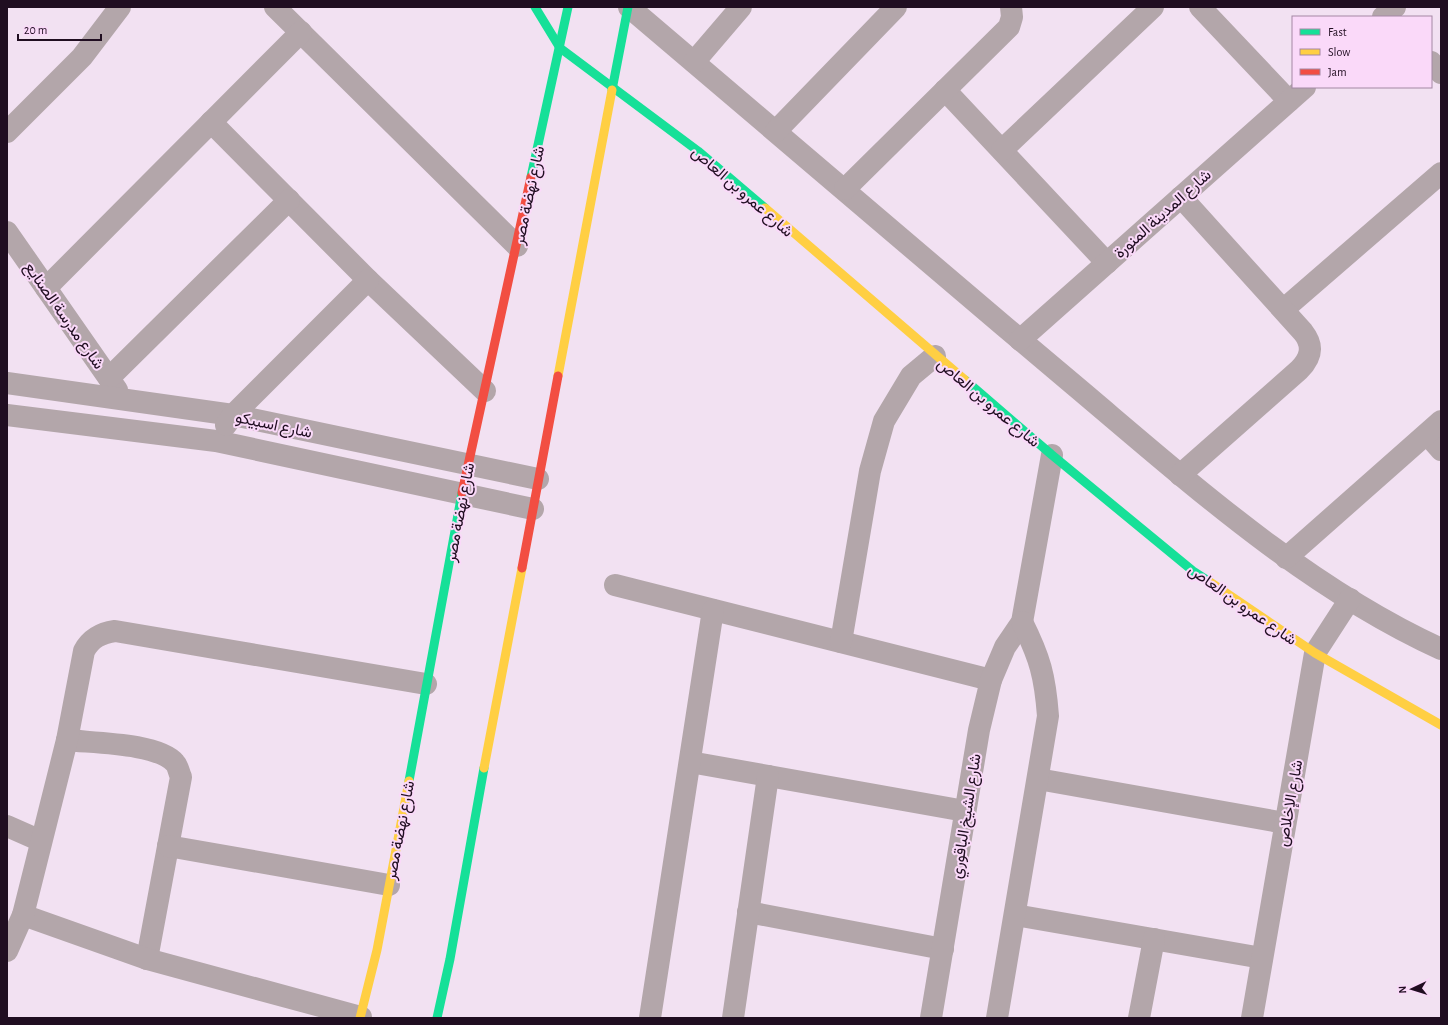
<svg xmlns="http://www.w3.org/2000/svg" width="1448" height="1025" viewBox="0 0 1448 1025" font-family="'Alegreya Sans',Vazirmatn,sans-serif">
  <rect width="100%" height="100%" fill="#f2e1f2"/>
  <g fill="none" stroke-linecap="round" stroke-linejoin="round">
    <g stroke="#b3a6aa" stroke-width="22">
      <polyline points="275,7 517,246"/>
      <path d="M629 7C777 134 925 260 1074 385 1188 481 1305 587 1441 649"/>
      <polyline points="1200,7 1289,101"/>
      <polyline points="1383,17 1395,7"/>
      <polyline points="694,62 741,7"/>
      <polyline points="1431,62 1441,73"/>
      <polyline points="945,90 1107,263"/>
      <polyline points="211,122 368,280 485,391"/>
      <polyline points="776,131 896,7"/>
      <polyline points="7,132 82,57 120,7"/>
      <polyline points="1002,150 1153,7"/>
      <polyline points="845,189 1009,27 1012,17 1011,7"/>
      <polyline points="7,232 117,390"/>
      <polyline points="46,288 301,32"/>
      <polyline points="1284,309 1441,173"/>
      <polyline points="1020,340 1305,87"/>
      <polyline points="109,378 289,200"/>
      <polyline points="7,383 233,415 538,479"/>
      <polyline points="7,415 216,441 533,509"/>
      <polyline points="226,425 233,415 368,280"/>
      <polyline points="1427,434 1441,450"/>
      <path d="M1180 475 1299 370C1311 358 1314 346 1303 332L1181 197"/>
      <polyline points="1286,558 1441,421"/>
      <polyline points="615,585 991,680"/>
      <polyline points="841,642 870,471 884,421 911,376 935,356"/>
      <path d="M67 740C93 743 158 743 175 763 178 766 179 773 181 777L147 959"/>
      <polyline points="690,762 965,811"/>
      <polyline points="1038,779 1285,823"/>
      <polyline points="7,826 41,841"/>
      <polyline points="168,846 389,885"/>
      <polyline points="748,912 943,949"/>
      <polyline points="23,915 147,959 361,1017"/>
      <polyline points="1015,915 1262,958"/>
      <path d="M7 951 23 915 67 740 84 651C91 638 101 633 115 631L426 684"/>
      <polyline points="650,1018 713,610"/>
      <polyline points="733,1018 768,776"/>
      <polyline points="931,1018 979,730 991,680 1005,647 1022,622 1052,455"/>
      <path d="M997 1018 1048 716C1045 676 1040 658 1022 622"/>
      <polyline points="1139,1018 1154,939"/>
      <polyline points="1252,1018 1315,653 1350,599"/>
    </g>
    <g stroke="#16e098" stroke-width="9">
      <polyline points="535,7 560,48 698,151 765,208"/>
      <polyline points="612,90 628,7"/>
      <polyline points="531,177 568,7"/>
      <polyline points="965,380 1052,455 1193,571 1210,582"/>
      <polyline points="409,781 462,493"/>
      <polyline points="437,1018 450,959 484,768"/>
    </g>
    <g stroke="#ffcf43" stroke-width="9">
      <polyline points="765,208 965,380"/>
      <polyline points="558,376 612,90"/>
      <polyline points="1210,582 1315,653 1441,725"/>
      <polyline points="484,768 522,568"/>
      <polyline points="360,1018 377,950 409,781"/>
    </g>
    <g stroke="#f24e42" stroke-width="9">
      <polyline points="462,493 531,177"/>
      <polyline points="522,568 558,376"/>
    </g>
  </g>
  <g text-anchor="middle" stroke-width="4" stroke-linejoin="round" paint-order="stroke">
    <g font-size="16" fill="#200e21" stroke="#fad9f9">
      <text transform="translate(743 191) rotate(41)" y="6">شارع عمرو بن العاص</text>
      <text transform="translate(528 195) rotate(-78)" y="6">شارع نهضة مصر</text>
      <text transform="translate(1162 213) rotate(-42)" y="6">شارع المدينة المنورة</text>
      <text transform="translate(65 315) rotate(55)" y="6">شارع مدرسة الصنايع</text>
      <text transform="translate(989 402) rotate(40)" y="6">شارع عمرو بن العاص</text>
      <text transform="translate(274 424) rotate(12)" y="6">شارع اسبيكو</text>
      <text transform="translate(459 512) rotate(-79)" y="6">شارع نهضة مصر</text>
      <text transform="translate(1243 604) rotate(35)" y="6">شارع عمرو بن العاص</text>
      <text transform="translate(1289 803) rotate(-80)" y="6">شارع الإخلاص</text>
      <text transform="translate(965 816) rotate(-81)" y="6">شارع الشيخ الباقوري</text>
      <text transform="translate(399 830) rotate(-79)" y="6">شارع نهضة مصر</text>
    </g>
  </g>
  <rect width="1448" height="1025" fill="none" stroke="#200e21" stroke-width="16"/>
  <rect x="1292" y="16" width="140" height="72" fill="#fad9f9" stroke="#a388a3"/>
  <rect x="1300" y="29" width="20" height="6" fill="#16e098" stroke="#a388a3"/>
  <text x="1328" y="36" font-size="12" fill="#200e21">Fast</text>
  <rect x="1300" y="49" width="20" height="6" fill="#ffcf43" stroke="#a388a3"/>
  <text x="1328" y="56" font-size="12" fill="#200e21">Slow</text>
  <rect x="1300" y="69" width="20" height="6" fill="#f24e42" stroke="#a388a3"/>
  <text x="1328" y="76" font-size="12" fill="#200e21">Jam</text>
  <g transform="translate(1412 989) rotate(266)" stroke="#fad9f9" stroke-width="3" paint-order="stroke">
  <path d="M0-3L7 15L0 10L-7 15Z" fill="#200e21"/>
  <text y="-6" font-size="11" font-weight="bold" text-anchor="middle" fill="#200e21">N</text>
  </g>
  <path d="M18 34v6h83v-6" fill="none" stroke="#200e21" stroke-width="2"/>
  <text x="24" y="34" font-size="12" fill="#200e21" stroke="#fad9f9" stroke-width="3" paint-order="stroke">20 m</text>
</svg>
